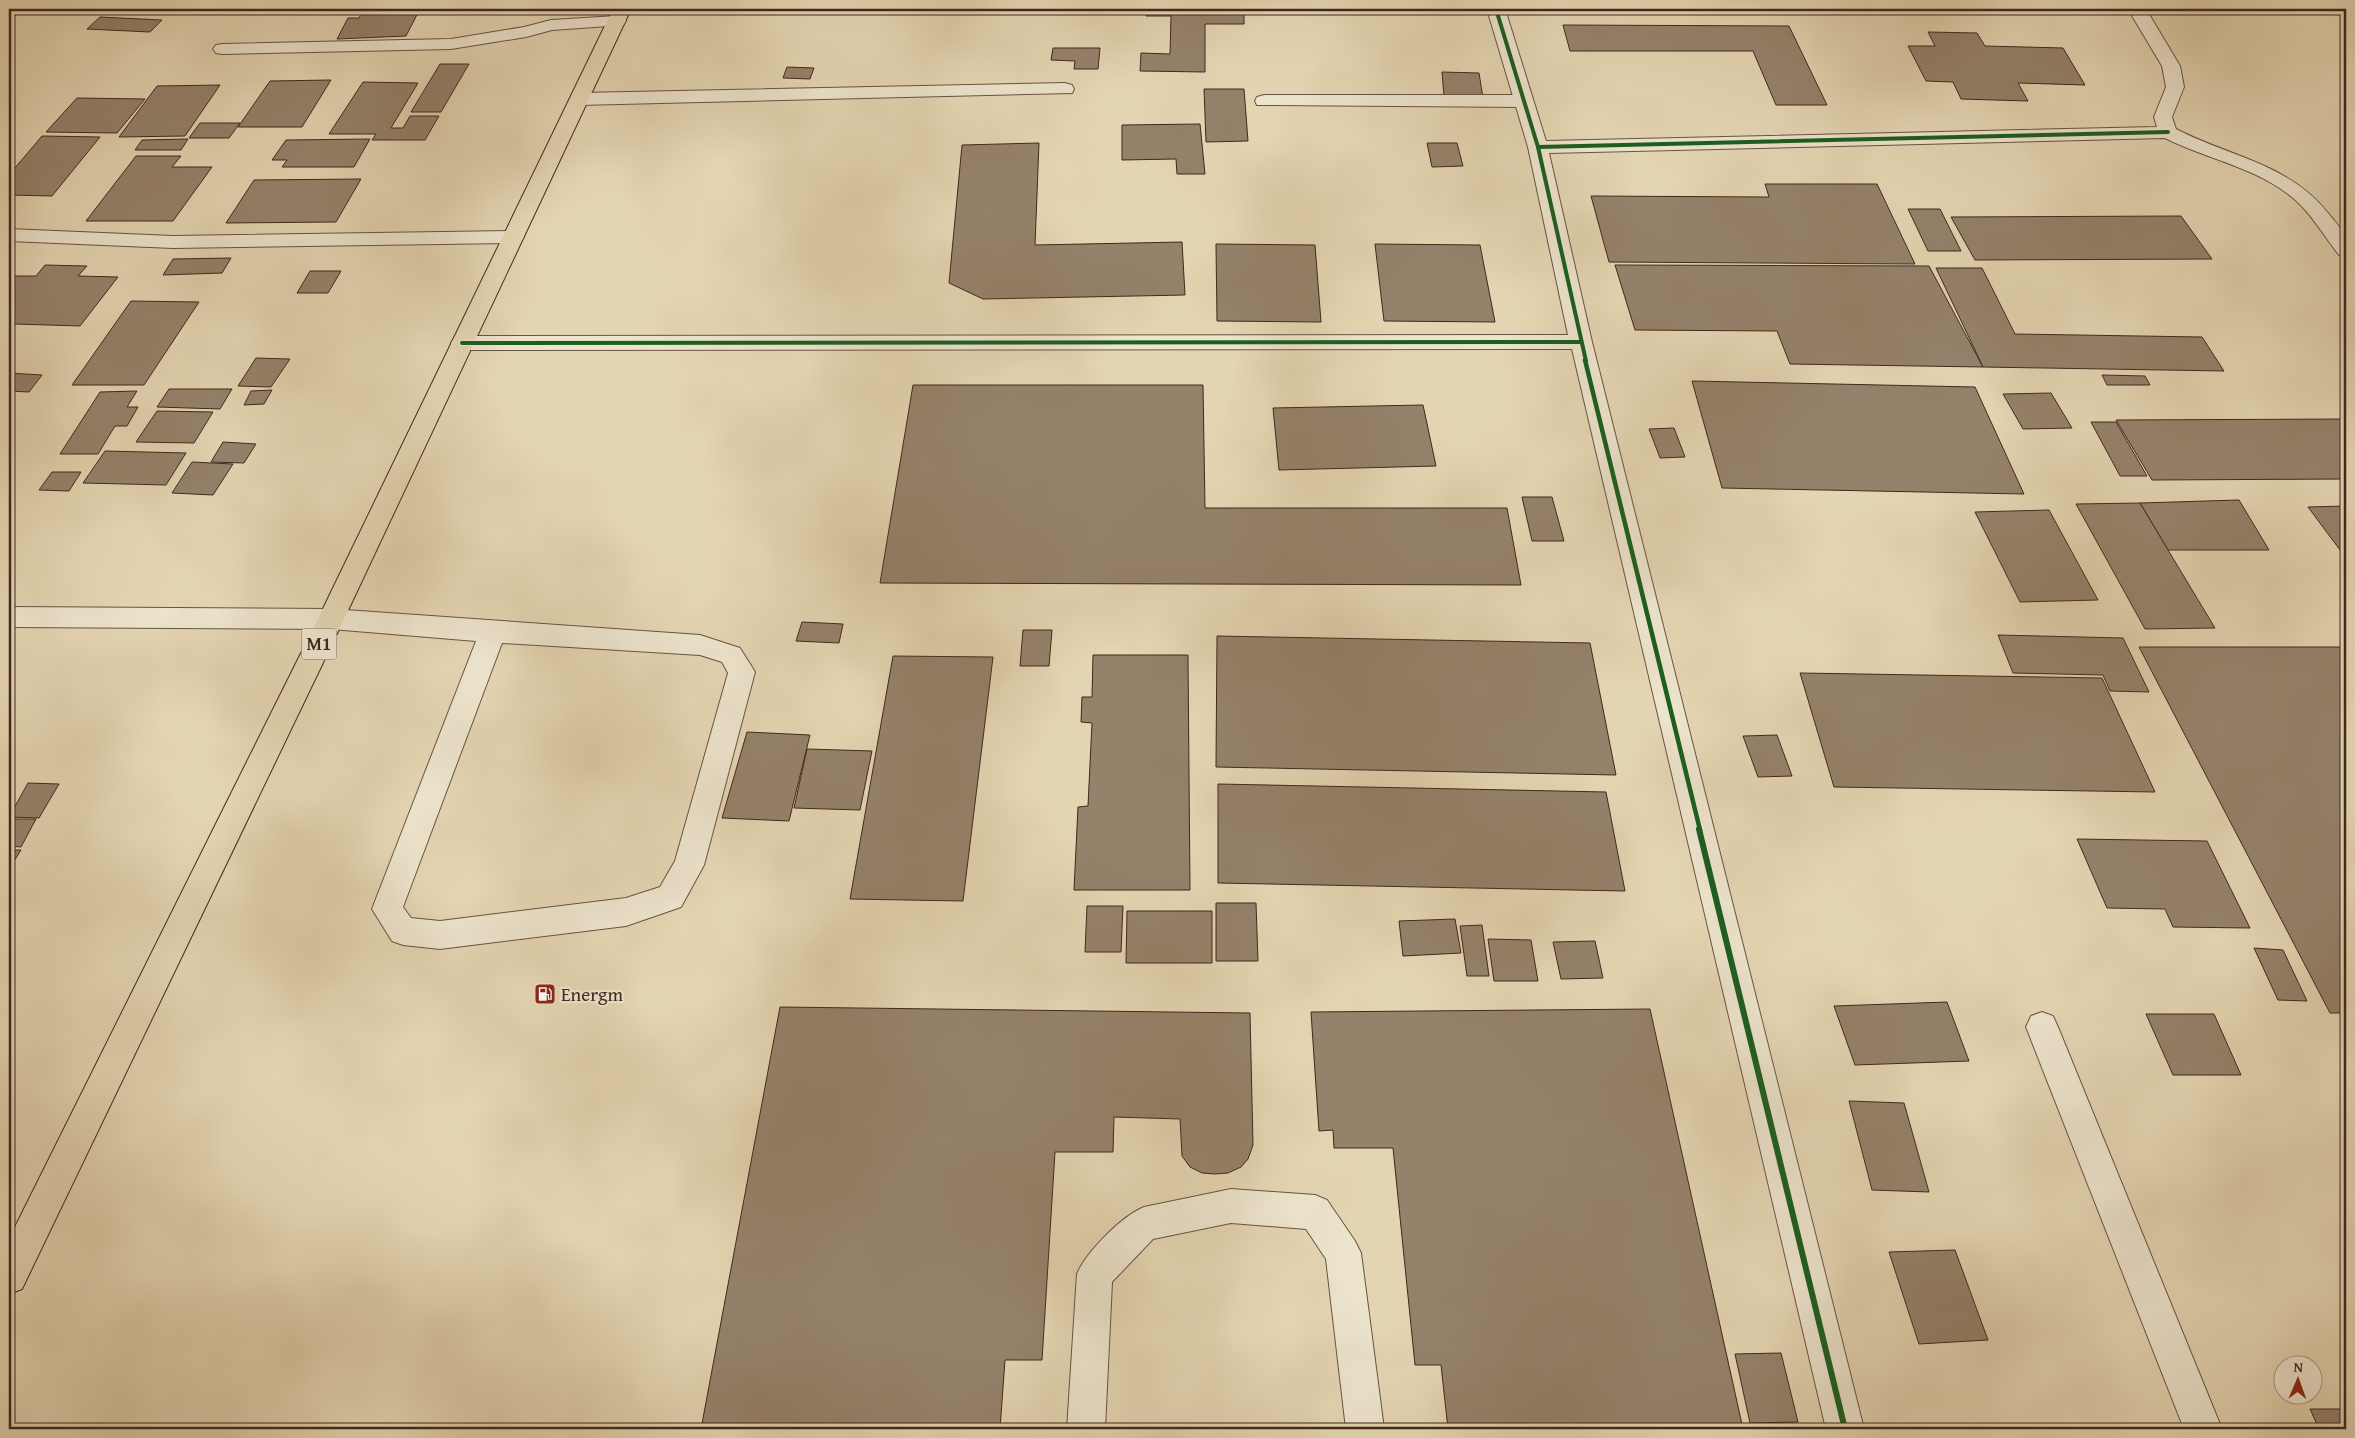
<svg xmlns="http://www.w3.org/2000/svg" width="2355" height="1438" viewBox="0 0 2355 1438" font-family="'Gentium Book Plus',serif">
  <rect width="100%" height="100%" fill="#e4d5b2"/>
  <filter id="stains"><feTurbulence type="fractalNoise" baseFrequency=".004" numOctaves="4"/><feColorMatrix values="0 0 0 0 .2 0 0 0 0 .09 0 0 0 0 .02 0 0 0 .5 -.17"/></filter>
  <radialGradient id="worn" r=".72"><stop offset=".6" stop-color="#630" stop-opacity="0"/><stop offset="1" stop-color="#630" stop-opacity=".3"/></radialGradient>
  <g fill="#95826b" stroke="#3f281e">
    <polygon points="348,9 420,9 406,36 337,39 348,18 359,18 363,10 346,11"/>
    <polygon points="1147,9 1267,9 1267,14 1244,14 1244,24 1205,24 1205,72 1140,71 1141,53 1170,54 1171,16 1146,16"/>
    <polygon points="100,17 162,20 150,32 87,29"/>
    <polygon points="1563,25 1789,26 1827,105 1776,105 1753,51 1570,51"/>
    <polygon points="1928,32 1977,33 1985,46 2063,48 2085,85 2018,83 2028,101 1961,99 1953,82 1926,81 1908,46 1935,46"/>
    <polygon points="1053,48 1100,48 1098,69 1074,69 1075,61 1051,60"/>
    <polygon points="440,64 469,64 441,112 411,112"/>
    <polygon points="787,67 814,68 810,79 783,78"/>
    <polygon points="1442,72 1479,73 1483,98 1444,96"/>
    <polygon points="331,80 302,127 238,127 270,81"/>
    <polygon points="363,82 418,83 391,128 403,128 410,116 439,116 425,140 372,140 376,134 329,134"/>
    <polygon points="220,85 185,136 119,137 157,86"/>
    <polygon points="1204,89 1244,89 1248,141 1206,142"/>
    <polygon points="77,98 145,99 117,133 46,132"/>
    <polygon points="200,123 240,123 229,138 189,138"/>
    <polygon points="1200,124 1205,174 1177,174 1176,159 1122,160 1122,125"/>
    <polygon points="42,136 100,137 52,196 9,195 9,175"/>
    <polygon points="188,139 181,150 135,150 142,140"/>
    <polygon points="370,139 354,167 282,167 287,160 272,160 286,140"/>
    <polygon points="1039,143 1035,245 1182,242 1185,295 983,299 949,283 962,145"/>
    <polygon points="1427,143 1457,143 1463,166 1432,167"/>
    <polygon points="136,156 181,156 172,167 212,167 173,221 86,221"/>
    <polygon points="361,179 336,222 226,223 254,180"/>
    <polygon points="1765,184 1877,184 1915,264 1609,262 1591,196 1769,197"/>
    <polygon points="1908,209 1940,209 1961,251 1928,251"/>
    <polygon points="2181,216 2212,259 1975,260 1951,217"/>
    <polygon points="1216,244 1315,245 1321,322 1217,321"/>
    <polygon points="1375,244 1480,245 1495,322 1384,321"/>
    <polygon points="231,258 222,273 163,275 173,259"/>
    <polygon points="45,265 87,266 78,276 118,277 80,326 15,324 9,330 9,276 36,276"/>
    <polygon points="1615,265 1929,266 1983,367 1790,364 1777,331 1635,330"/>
    <polygon points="1936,268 1982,268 2015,334 2202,337 2224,371 1983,367"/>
    <polygon points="310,271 341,271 328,293 297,293"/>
    <polygon points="131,301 199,302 144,385 72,385"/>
    <polygon points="256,358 290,359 271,387 238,386"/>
    <polygon points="9,373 42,375 29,392 9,391"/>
    <polygon points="2102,375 2145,376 2150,385 2107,385"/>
    <polygon points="1692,381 1975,387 2024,494 1722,488"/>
    <polygon points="913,385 1203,385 1205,508 1507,508 1521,585 880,583"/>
    <polygon points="169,389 232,389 220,409 157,407"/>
    <polygon points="272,390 264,404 244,405 251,391"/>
    <polygon points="137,391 127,407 138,407 127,426 115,426 98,454 60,454 100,392"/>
    <polygon points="2051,393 2072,428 2023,429 2003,394"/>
    <polygon points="1423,405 1436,466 1279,470 1273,408"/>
    <polygon points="157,411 213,412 194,443 136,442"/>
    <polygon points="2346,419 2346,479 2152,480 2116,420"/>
    <polygon points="2091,422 2116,422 2147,476 2120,476"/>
    <polygon points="1674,428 1685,457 1660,458 1649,429"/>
    <polygon points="223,442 256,444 244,463 211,462"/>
    <polygon points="105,451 186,453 166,485 83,483"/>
    <polygon points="192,462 233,464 213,495 172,493"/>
    <polygon points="52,472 81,472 69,491 39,490"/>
    <polygon points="1522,497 1552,497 1564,541 1532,541"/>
    <polygon points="2239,500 2269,550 2168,550 2140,503"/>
    <polygon points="2140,503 2168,550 2215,628 2145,629 2076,504"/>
    <polygon points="2346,506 2346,558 2308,507"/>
    <polygon points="2049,510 2098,600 2020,602 1975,512"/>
    <polygon points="802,622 843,624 839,643 796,641"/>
    <polygon points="1023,630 1052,630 1049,666 1020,666"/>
    <polygon points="1998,635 2123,638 2149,692 2110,691 2103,675 2013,673"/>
    <polygon points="1217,636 1590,643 1616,775 1216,767"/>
    <polygon points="2139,647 2346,647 2346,1013 2330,1013"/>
    <polygon points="1093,655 1188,655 1190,890 1074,890 1078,807 1088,806 1092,723 1081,722 1082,697 1092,697"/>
    <polygon points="893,656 993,657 963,901 850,899"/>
    <polygon points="1800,673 2102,678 2155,792 1834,787"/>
    <polygon points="747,732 810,735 789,821 722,818"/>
    <polygon points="1777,735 1792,776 1758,777 1743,736"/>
    <polygon points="807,749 872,751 860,810 794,808"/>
    <polygon points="28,783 59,784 39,818 9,817"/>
    <polygon points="1218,784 1606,792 1625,891 1218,883"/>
    <polygon points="15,819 36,819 21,847 9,846 9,829"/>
    <polygon points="2077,839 2207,841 2250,928 2173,927 2165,909 2107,908"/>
    <polygon points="9,850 21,850 9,869"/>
    <polygon points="1216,903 1256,903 1258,961 1216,961"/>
    <polygon points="1087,906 1123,906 1121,952 1085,952"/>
    <polygon points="1127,911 1212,911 1212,963 1126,963"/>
    <polygon points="1455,919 1461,953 1403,956 1399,921"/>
    <polygon points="1482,925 1489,976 1467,976 1460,926"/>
    <polygon points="1488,939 1531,940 1538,981 1494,981"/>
    <polygon points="1595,941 1603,978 1561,979 1553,942"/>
    <polygon points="2254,948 2283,950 2307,1001 2278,1000"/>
    <polygon points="1947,1002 1969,1061 1855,1065 1834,1006"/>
    <polygon points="780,1007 1250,1013 1253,1145 1248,1159 1241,1167 1228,1173 1215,1174 1202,1173 1190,1167 1182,1156 1180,1119 1114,1117 1113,1152 1055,1152 1042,1360 1005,1360 1000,1429 701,1429"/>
    <polygon points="1650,1009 1743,1429 1448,1429 1441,1365 1415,1365 1393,1148 1334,1148 1333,1130 1319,1131 1311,1012"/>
    <polygon points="2146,1014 2214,1014 2241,1075 2173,1075"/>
    <polygon points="1849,1101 1904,1103 1929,1192 1872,1190"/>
    <polygon points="1955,1250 1988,1340 1919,1344 1889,1252"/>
    <polygon points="1781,1353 1798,1422 1750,1423 1735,1354"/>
    <polygon points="2310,1409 2346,1409 2346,1429 2319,1429"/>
  </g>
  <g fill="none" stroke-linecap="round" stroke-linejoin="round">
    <g stroke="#685343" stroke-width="2">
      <g id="service">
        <polygon points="1065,83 1072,85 1074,89 1072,93 579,105 572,103 570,99 572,95 579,93"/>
        <polygon points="1264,95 1524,95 1531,97 1533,101 1531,105 1524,107 1257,105 1255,101 1257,97"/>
        <path d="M331 609 700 635 740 648 755 672 704 865 681 907 626 926 440 949 403 945 392 941 372 909 476 641 331 629 322 626 318 619 322 612ZM502 643 700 655 722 662 728 673 675 861 660 887 626 898 440 921 411 918 403 907Z"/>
        <polygon points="2042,1012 2053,1016 2058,1027 2222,1429 2184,1429 2026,1027 2031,1016"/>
        <path d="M1231 1189 1315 1195 1327 1200 1355 1241 1361 1253 1384 1429H1346L1326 1259 1306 1229 1231 1223 1153 1239 1112 1282 1105 1429H1067L1077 1274C1086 1252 1122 1216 1144 1207Z"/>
      </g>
    </g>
    <g stroke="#685343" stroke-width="2">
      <g id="minor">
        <path d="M1487 9H1505L1546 141 2157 127 2154 117 2166 87 2162 66 2128 9H2146L2180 66 2184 87 2172 117 2176 129C2230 157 2288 163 2328 213 2342 230 2348 234 2346 256L2339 255C2324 236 2311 213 2293 198 2256 167 2206 159 2165 138L1549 153 1592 342 1864 1429H1826L1572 349 462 350 454 348 451 343 454 338 462 336 1568 335 1528 147Z"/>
        <polygon points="617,16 623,17 626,21 623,25 552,30 526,37 451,49 222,54 216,53 213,49 216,45 222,44 451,39 524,27 551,20"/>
        <polygon points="9,229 173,236 514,231 521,233 524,237 521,241 514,243 173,248 9,241"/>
        <polygon points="9,607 331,609 340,612 344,619 340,626 331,629 9,627"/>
      </g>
    </g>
    <g stroke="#3f281e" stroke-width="2">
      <polygon id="trunk" points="613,9 631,9 344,619 22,1289 9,1294 9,1239 318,619"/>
    </g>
    <use href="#service" fill="#ede4cd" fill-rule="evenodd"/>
    <use href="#minor" fill="#ede4cd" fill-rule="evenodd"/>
    <use href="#trunk" fill="#e4d5b2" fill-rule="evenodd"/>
    <g stroke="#ede4cd" stroke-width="6">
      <g id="cycleway-far2">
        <polyline points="1496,9 1538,147 1586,361"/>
        <polyline points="1538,147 2168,132"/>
        <polyline points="462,343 1581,342"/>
      </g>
    </g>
    <g stroke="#ede4cd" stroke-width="8">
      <polyline id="cycleway-far1" points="1585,360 1700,830"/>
    </g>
    <g stroke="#ede4cd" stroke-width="9">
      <polyline id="cycleway" points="1699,829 1845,1429"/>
    </g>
    <use href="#cycleway-far2" stroke="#1b5e20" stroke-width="4"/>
    <use href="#cycleway-far1" stroke="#1b5e20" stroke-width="4.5"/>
    <use href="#cycleway" stroke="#1b5e20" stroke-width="6"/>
  </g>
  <defs>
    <g id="fuel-square" transform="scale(1.125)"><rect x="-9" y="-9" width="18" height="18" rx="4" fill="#8f2418" stroke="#ede4cd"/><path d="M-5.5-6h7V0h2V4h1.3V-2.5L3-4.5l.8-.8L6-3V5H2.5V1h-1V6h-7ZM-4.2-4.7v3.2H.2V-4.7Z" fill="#fff"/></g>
  </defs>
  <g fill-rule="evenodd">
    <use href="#fuel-square" x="545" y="994"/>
  </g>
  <g text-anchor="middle" stroke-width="4.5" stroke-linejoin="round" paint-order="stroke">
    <rect fill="#ede4cd" stroke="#736052" stroke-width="1" x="301.5" y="628.5" width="35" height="31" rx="4"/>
    <g font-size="18" font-weight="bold" fill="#3f281e">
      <text x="319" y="650">M1</text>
    </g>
    <g font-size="19" fill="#3f281e" stroke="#ede4cd" text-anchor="start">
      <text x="561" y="1001">Energm</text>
    </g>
  </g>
  <rect width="2355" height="1438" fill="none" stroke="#e4d5b2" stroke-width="30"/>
  <rect x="10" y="10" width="2335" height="1418" fill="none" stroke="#3f281e" stroke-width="2.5"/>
  <rect x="15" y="15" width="2325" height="1408" fill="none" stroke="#3f281e"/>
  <g transform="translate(2298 1380) rotate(2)"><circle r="24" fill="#ede4cd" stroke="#a79987"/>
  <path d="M0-4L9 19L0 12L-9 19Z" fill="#8f2418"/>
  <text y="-8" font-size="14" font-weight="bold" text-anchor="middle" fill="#3f281e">N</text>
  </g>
  <rect width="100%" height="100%" filter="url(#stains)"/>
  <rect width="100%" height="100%" fill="url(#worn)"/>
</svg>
